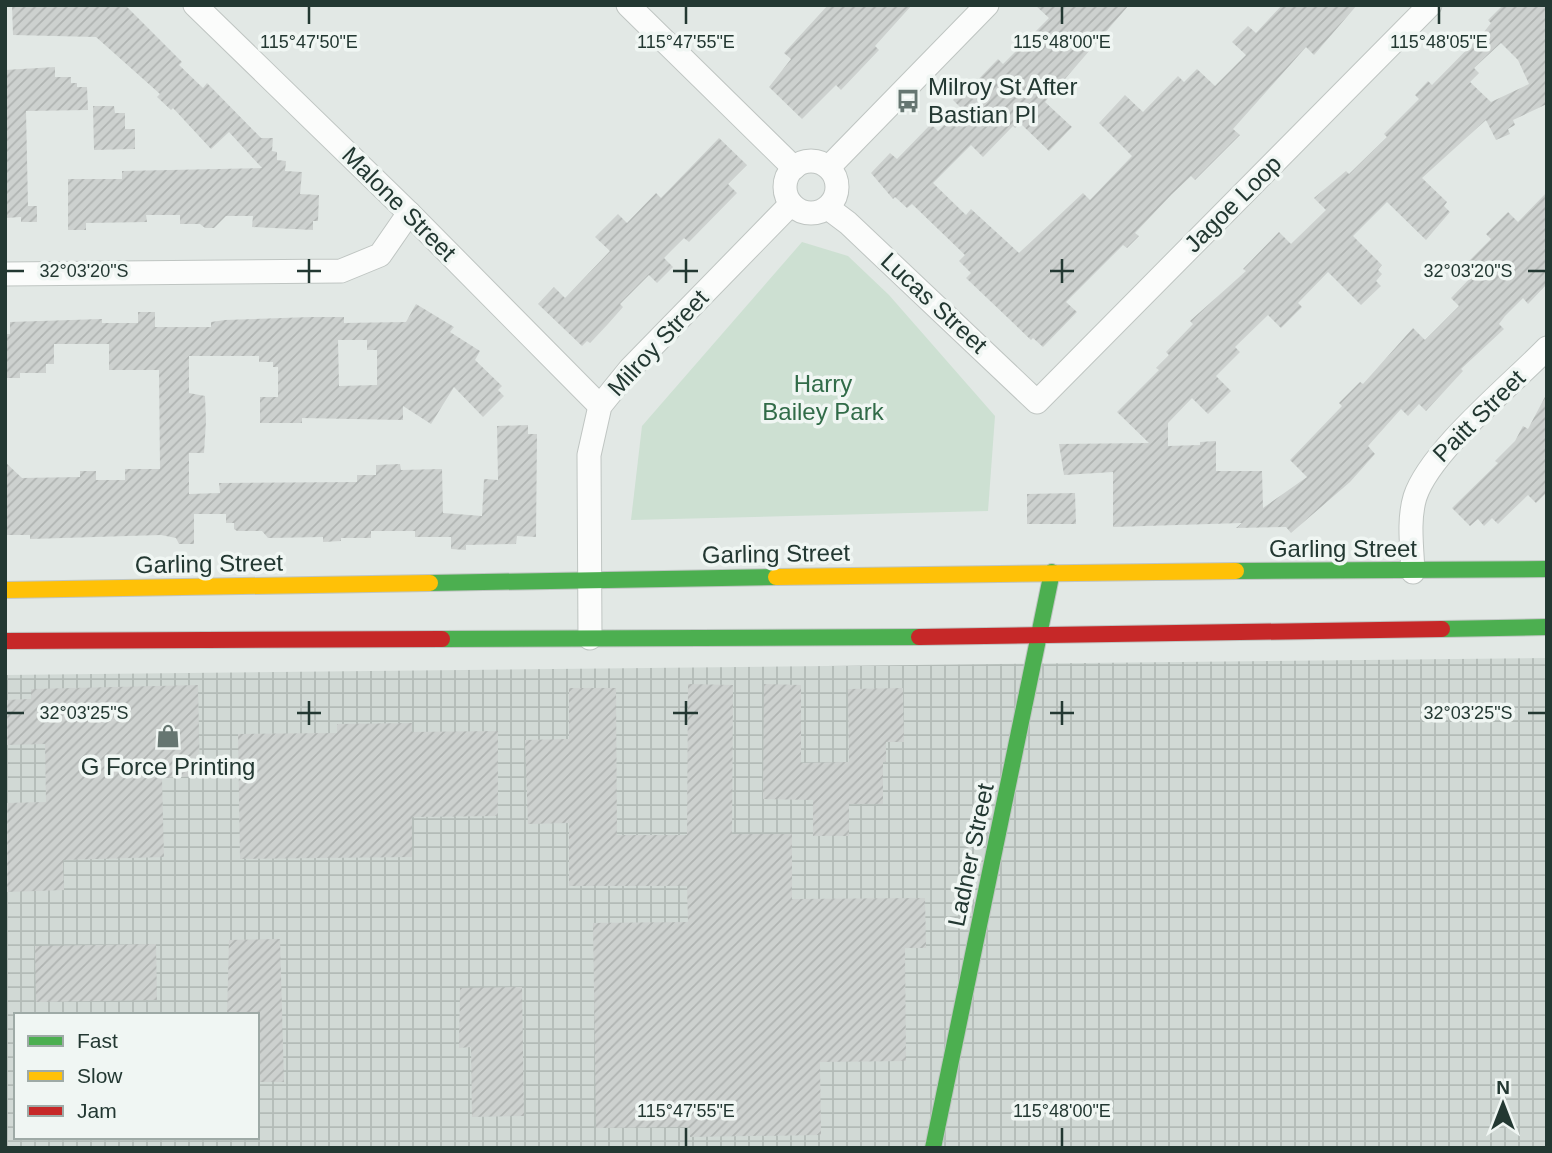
<svg xmlns="http://www.w3.org/2000/svg" width="1552" height="1153" viewBox="0 0 1552 1153" font-family="Arial,sans-serif">
  <defs>
    <pattern id="industrial-grid" width="8" height="8" patternUnits="userSpaceOnUse" patternTransform="scale(1.75)"><rect width="8" height="8" fill="#d1d9d5"/><path d="M0 4h8M4 0v8" fill="none" stroke="#b3bbb7"/></pattern>
    <pattern id="building-hatch" width="6" height="6" patternUnits="userSpaceOnUse" patternTransform="scale(1.75)"><rect width="6" height="6" fill="#cdd1cf"/><path d="M-1 1l2-2M0 6l6-6M5 7l2-2" fill="none" stroke="#b0b4b2"/></pattern>
  </defs>
  <rect width="100%" height="100%" fill="#e2e8e5"/>
  <path fill="url(#industrial-grid)" fill-rule="evenodd" d="M1547 658V1148H5V675ZM16 1015H257V1137H16Z"/>
  <polygon fill="#cde0d2" points="802,242 848,256 889,295 995,416 988,511 631,520 642,426"/>
  <g fill="url(#building-hatch)" fill-rule="evenodd">
    <polygon points="12,5 125,5 182,62 179,65 203,88 207,83 261,138 273,138 272,151 277,152 277,160 286,161 285,171 302,172 300,194 319,195 318,221 313,221 313,230 252,227 253,216 226,216 214,228 205,228 200,224 180,224 180,215 146,215 147,222 86,223 86,230 68,230 68,179 122,179 122,171 262,168 229,132 211,149 173,108 171,110 157,97 160,94 96,37 13,35"/>
    <polygon points="828,5 912,5 875,46 879,50 841,90 836,85 802,119 769,87 791,59 784,53"/>
    <polygon points="1035,5 1129,5 1045,102 1072,127 1049,151 1020,123 1015,128 1013,126 983,157 971,145 933,183 966,215 971,209 1019,253 1083,193 1090,200 1132,156 1099,123 1125,95 1143,112 1178,76 1184,82 1197,69 1215,86 1246,55 1232,42 1248,26 1256,33 1282,5 1357,5 1314,55 1306,47 1233,129 1240,135 1195,180 1191,176 1172,194 1135,233 1139,236 1127,248 1123,245 1066,302 1077,312 1043,347 1033,338 1031,340 966,278 971,273 959,261 965,255 912,204 907,208 895,197 893,199 871,173 890,153 897,159 931,124 938,131 961,108 953,100 965,87 968,90 998,59 1003,64 1049,18"/>
    <path d="M1503 5H1547V104L1513 120 1515 125 1508 129 1510 134 1496 140 1486 120 1422 178 1447 202 1444 206 1450 212 1426 240 1387 202 1353 236 1382 265 1378 270 1382 274 1376 281 1381 286 1361 305 1328 272 1298 303 1302 307 1281 328 1268 315 1235 347 1240 352 1216 376 1231 391 1208 414 1192 398 1168 423V446L1200 445V442L1216 441V471H1262L1263 508 1307 477 1290 460 1342 406 1339 403 1360 382 1363 384 1413 328 1425 340 1459 306 1451 298 1474 274 1465 265 1491 239 1486 234 1508 212 1518 222 1547 192V284L1528 304 1523 298 1505 316 1499 324 1504 329 1461 369 1463 371 1426 411 1419 404 1408 416 1401 409 1368 446 1375 454 1350 482 1291 533 1286 527 1236 528 1242 523 1113 527V472L1064 475 1059 444 1149 443 1117 412 1159 370 1156 368 1169 355 1166 352 1193 324 1190 321 1246 271 1243 269 1279 232 1291 244 1326 210 1314 198 1346 171 1349 174 1387 137 1384 134 1419 99 1415 95 1428 81 1432 85 1484 32 1491 23 1488 20ZM1501 43 1518 60 1529 84 1491 102 1470 82 1479 73 1474 68Z"/>
    <polygon points="55,67 55,77 71,77 71,83 77,83 77,87 87,87 88,110 26,111 28,206 37,206 37,222 21,222 21,217 5,218 5,70"/>
    <polygon points="93,106 114,106 115,113 125,113 125,129 135,129 135,149 94,150"/>
    <polygon points="719,138 747,165 728,184 737,193 689,242 684,238 664,258 673,267 657,283 649,275 620,304 623,307 608,324 590,343 587,341 582,346 538,304 554,287 565,298 610,251 595,237 618,214 627,223 656,193 661,198"/>
    <path d="M416 304 454 327 450 332 480 351 475 360 502 386 498 390 504 396 483 417 454 387 431 424 403 406V420L302 418V423H260V397H278V367H273V362H259V356H189V393L205 396 206 421 204 453H189V494L220 493 219 483 357 482V475H376V465L400 464 401 470 442 469 443 513 482 516 484 479 498 480 497 426 528 425V434H537L536 537 517 536 516 544 466 545V550L451 549V537H415V531H371V538H341V541L323 542V537L268 538 262 531H237L234 529V523H226V514H194V544H179L176 538 161 535 30 539V535H5V462L22 478 80 477V471H96V480H125V469H160L159 370H109V344H54V364H46V373H20V378H5V334H10V322L102 319V323H138V312H155V327H211V322L225 320 311 317H344V323L406 322ZM338 340H367V350H377V385L339 386Z"/>
    <polygon points="1547,393 1547,492 1536,503 1528,495 1498,524 1492,518 1484,526 1478,519 1470,526 1452,508 1498,463 1495,461 1515,441 1523,426 1528,429"/>
    <polygon points="1075,493 1076,524 1027,524 1027,494"/>
    <polygon points="688,684 733,685 732,834 792,834 792,899 925,898 926,948 905,948 906,1061 820,1062 821,1135 690,1137 690,1127 596,1128 593,923 688,922 687,886 569,886 569,823 528,824 525,740 569,739 569,688 616,688 617,835 687,835"/>
    <polygon points="764,684 801,685 801,763 849,762 848,689 903,688 904,742 886,742 886,762 883,762 883,804 849,804 849,836 813,836 813,800 763,799"/>
    <polygon points="198,685 200,776 162,778 164,857 63,860 64,890 7,892 5,803 46,802 45,744 5,745 5,700 31,699 31,689"/>
    <polygon points="412,723 412,732 498,731 498,816 412,817 412,857 240,859 238,734 337,733 337,724"/>
    <polygon points="280,939 284,1082 257,1082 257,1015 227,1015 229,940"/>
    <polygon points="156,944 157,1000 36,1002 35,946"/>
    <polygon points="522,987 524,1116 472,1117 471,1047 459,1048 460,988"/>
  </g>
  <g fill="none" stroke-linecap="round" stroke-linejoin="round">
    <g stroke="#bfc5c2" stroke-width="25">
      <g id="street">
        <polyline points="195,5 409,213 600,406"/>
        <polyline points="628,5 794,168"/>
        <circle cx="811" cy="187" r="26"/>
        <polyline points="829,167 987,5"/>
        <polyline points="828,208 848,223 1037,402 1430,5"/>
        <polyline points="5,274 341,271 380,255 409,213"/>
        <path d="M1413 572C1412 548 1408 520 1415 497 1430 451 1511 385 1547 348"/>
        <polyline points="590,638 589,455 600,406 630,369 791,204"/>
      </g>
    </g>
    <g stroke="#bfc5c2" stroke-width="18">
      <g id="fast">
        <polyline points="1236,571 1547,569"/>
        <polyline points="430,583 776,577"/>
        <polyline points="1442,629 1547,627"/>
        <polyline points="442,639 919,637"/>
        <polyline points="933,1148 1052,572"/>
      </g>
    </g>
    <g stroke="#bfc5c2" stroke-width="18">
      <g id="slow">
        <polyline points="776,577 1236,571"/>
        <polyline points="5,590 430,583"/>
      </g>
    </g>
    <g stroke="#bfc5c2" stroke-width="18">
      <g id="jam">
        <polyline points="919,637 1442,629"/>
        <polyline points="5,641 442,639"/>
      </g>
    </g>
    <use href="#street" stroke="#fbfcfb" stroke-width="23"/>
    <use href="#fast" stroke="#4caf50" stroke-width="16"/>
    <use href="#slow" stroke="#ffc107" stroke-width="16"/>
    <use href="#jam" stroke="#c62828" stroke-width="16"/>
  </g>
  <path fill="none" stroke="#233832" stroke-width="2.5" d="M309 7V24M686 7V24M1062 7V24M1439 7V24M309 259V283M686 259V283M1062 259V283M7 271H24M297 271H321M673 271H698M1050 271H1074M1528 271H1545M309 701V725M686 701V725M1062 701V725M7 713H24M297 713H321M673 713H698M1050 713H1074M1528 713H1545M686 1128V1146M1062 1128V1146"/>
  <defs>
    <g id="bus-bare" transform="scale(1.89)"><path d="M-5-6H5V4H4V6H2V4H-2V6H-4V4H-5ZM-3.5-4V0h7V-4ZM-3.5 1.2v1.5H-2V1.2ZM2 1.2v1.5H3.5V1.2Z" fill="#667671" stroke="#f0f6f3" stroke-width="2.5" paint-order="stroke"/></g>
    <g id="shop-bare" transform="scale(1.89)"><path d="M-5-2.5h2.3a2.7 3.5 0 0 1 5.4 0H5L5.5 6h-11ZM-1.5-2.5h3a1.5 2.3 0 0 0-3 0Z" fill="#667671" stroke="#f0f6f3" stroke-width="2.5" paint-order="stroke"/></g>
  </defs>
  <g fill-rule="evenodd">
    <use href="#bus-bare" x="908" y="101"/>
    <use href="#shop-bare" x="168" y="736"/>
  </g>
  <g text-anchor="middle" stroke-width="7" stroke-linejoin="round" paint-order="stroke">
    <g font-size="24" fill="#233832" stroke="#f0f6f3" text-anchor="start">
      <text x="928" y="95">Milroy St After<tspan x="928" dy="28">Bastian Pl</tspan></text>
      <text x="168" y="775" text-anchor="middle">G Force Printing</text>
    </g>
    <g font-size="24" fill="#233832" stroke="#f0f6f3">
      <text transform="translate(399 204) rotate(45)" y="8">Malone Street</text>
      <text transform="translate(1233 204) rotate(-45)" y="8">Jagoe Loop</text>
      <text transform="translate(934 303) rotate(43)" y="8">Lucas Street</text>
      <text transform="translate(658 343) rotate(-47)" y="8">Milroy Street</text>
      <text transform="translate(1479 416) rotate(-45)" y="8">Paitt Street</text>
      <text x="1343" y="557">Garling Street</text>
      <text transform="translate(776 554) rotate(-1)" y="8">Garling Street</text>
      <text transform="translate(209 564) rotate(-1)" y="8">Garling Street</text>
      <text transform="translate(971 855) rotate(-78)" y="8">Ladner Street</text>
    </g>
    <g font-size="24" fill="#316b48" stroke="#f0f6f3">
      <text x="823" y="392">Harry<tspan x="823" dy="28">Bailey Park</tspan></text>
    </g>
  </g>
  <g font-size="18" text-anchor="middle" fill="#233832" stroke="#f0f6f3" stroke-width="7" stroke-linejoin="round" paint-order="stroke">
    <text x="309" y="48">115°47'50"E</text>
    <text x="686" y="48">115°47'55"E</text>
    <text x="1062" y="48">115°48'00"E</text>
    <text x="1439" y="48">115°48'05"E</text>
    <text x="84" y="277">32°03'20"S</text>
    <text x="1468" y="277">32°03'20"S</text>
    <text x="84" y="719">32°03'25"S</text>
    <text x="1468" y="719">32°03'25"S</text>
    <text x="686" y="1117">115°47'55"E</text>
    <text x="1062" y="1117">115°48'00"E</text>
  </g>
  <rect width="1552" height="1153" fill="none" stroke="#233832" stroke-width="14"/>
  <rect x="14" y="1013" width="245" height="126" fill="#f0f6f3" stroke="#9eaaa6" stroke-width="2"/>
  <rect x="28" y="1036" width="35" height="10" fill="#4caf50" stroke="#9eaaa6" stroke-width="2"/>
  <text x="77" y="1048" font-size="21" fill="#233832">Fast</text>
  <rect x="28" y="1071" width="35" height="10" fill="#ffc107" stroke="#9eaaa6" stroke-width="2"/>
  <text x="77" y="1083" font-size="21" fill="#233832">Slow</text>
  <rect x="28" y="1106" width="35" height="10" fill="#c62828" stroke="#9eaaa6" stroke-width="2"/>
  <text x="77" y="1118" font-size="21" fill="#233832">Jam</text>
  <g transform="translate(1503 1104)" stroke="#f0f6f3" stroke-width="5" paint-order="stroke">
  <path d="M0-5L12 26L0 18L-12 26Z" fill="#233832"/>
  <text y="-10" font-size="19" font-weight="bold" text-anchor="middle" fill="#233832">N</text>
  </g>
</svg>
